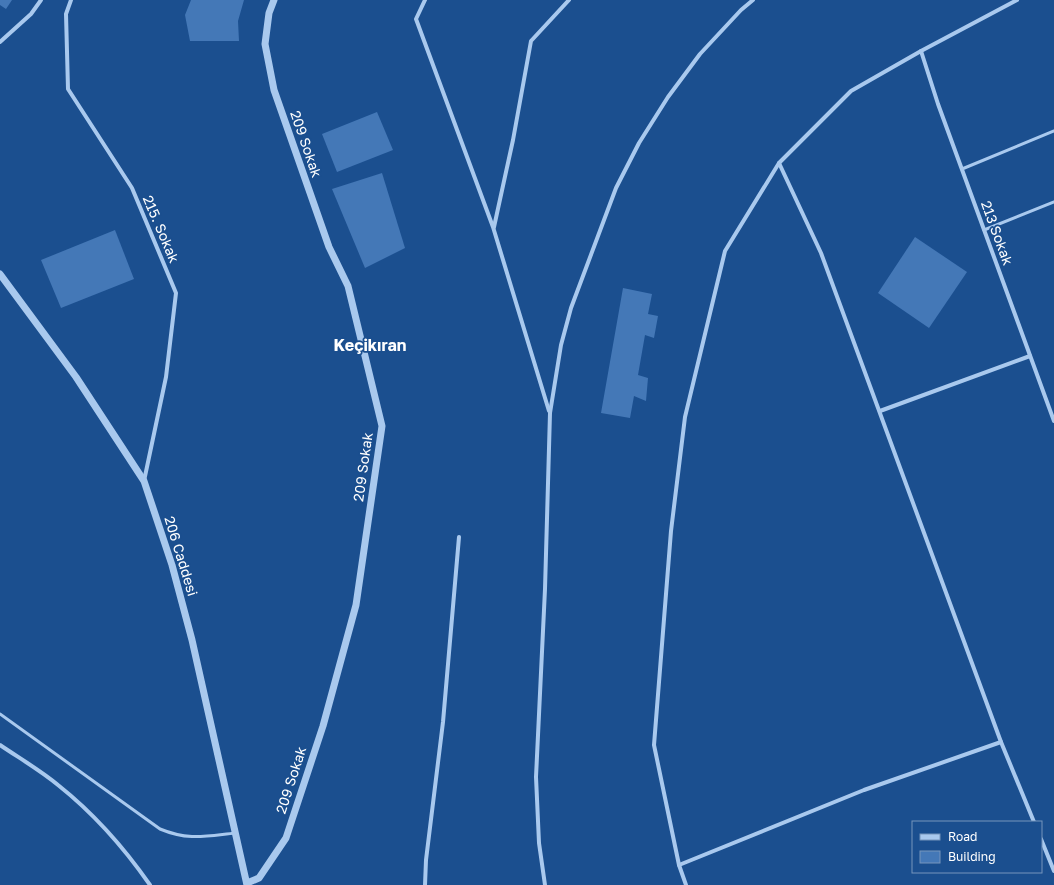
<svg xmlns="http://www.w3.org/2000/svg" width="1054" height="885" viewBox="0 0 1054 885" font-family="'Golos Text',sans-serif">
  <rect width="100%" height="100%" fill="#1b4f8f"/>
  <g fill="#4478b7">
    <polygon points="0,0 12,0 6,9 0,5"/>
    <polygon points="191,0 244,0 238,21 239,41 190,41 185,15"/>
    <polygon points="377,112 393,150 337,172 322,134"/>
    <polygon points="382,173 405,248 365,268 332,189"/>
    <polygon points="115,230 134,279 61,308 41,260"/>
    <polygon points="915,237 967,272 929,328 878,293"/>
    <polygon points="623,288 652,294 648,314 658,316 654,338 645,335 638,375 648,378 646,401 634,396 630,418 601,413"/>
  </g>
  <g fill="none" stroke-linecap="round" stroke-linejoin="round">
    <g stroke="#a9c9ee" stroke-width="3">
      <polyline points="962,169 1054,131"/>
      <polyline points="984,230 1054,202"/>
      <path d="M0 714 160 829C189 841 206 836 236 833"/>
    </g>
    <g stroke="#a9c9ee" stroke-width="4">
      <polyline points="71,0 66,14 68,89 132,188 176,293 166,377 144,481"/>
      <polyline points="425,0 416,19 493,227 549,411"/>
      <polyline points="0,42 31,14 41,0"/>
      <polyline points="921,51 938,104 1054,421"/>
      <polyline points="779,163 821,253 1001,742 1034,822"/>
      <polyline points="494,227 513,140 531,41 569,0"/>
      <polyline points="880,411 1030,356"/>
      <path d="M0 745C19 758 40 770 58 785 92 812 125 849 150 885"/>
      <polyline points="1041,839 1054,871"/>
      <polyline points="679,865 864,790 1001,742"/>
      <polyline points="425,885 426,860 443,722 459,537"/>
      <polyline points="545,885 539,843 536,777 545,589 550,413 561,345 571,308 616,188 639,143 668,97 700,54 741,10 753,0"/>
      <polyline points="686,885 679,865 654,745 671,531 685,417 725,251 779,163 851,91 921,51 1017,0"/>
    </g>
    <g stroke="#a9c9ee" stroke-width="7">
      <polyline points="0,274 76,377 144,481 172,565 192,640 247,885"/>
      <polyline points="247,883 259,878 286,838 323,726 356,605 382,426 348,286 329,247 274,90 265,44 269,13 274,0"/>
    </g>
  </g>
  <g text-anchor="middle" stroke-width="3.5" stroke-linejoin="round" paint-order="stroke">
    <g font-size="14" fill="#fff" stroke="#1b4f8f">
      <text transform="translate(306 144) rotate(71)" y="5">209 Sokak</text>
      <text transform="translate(161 229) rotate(67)" y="5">215. Sokak</text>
      <text transform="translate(997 233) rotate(70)" y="5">213 Sokak</text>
      <text transform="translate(363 467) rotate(-82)" y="5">209 Sokak</text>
      <text transform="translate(181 556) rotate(73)" y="5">206 Caddesi</text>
      <text transform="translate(291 780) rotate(-72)" y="5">209 Sokak</text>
    </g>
    <g font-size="16" font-weight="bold" fill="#fff" stroke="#1b4f8f">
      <text x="370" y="351">Keçikıran</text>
    </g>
  </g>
  <rect x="912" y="821" width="130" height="52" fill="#1b4f8f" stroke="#7695bc"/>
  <rect x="920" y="834" width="20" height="6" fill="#a9c9ee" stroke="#7695bc"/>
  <text x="948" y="841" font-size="12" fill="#ffffff">Road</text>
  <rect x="920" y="851" width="20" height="12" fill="#4478b7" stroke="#7695bc"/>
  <text x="948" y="861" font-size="12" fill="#ffffff">Building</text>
</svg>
